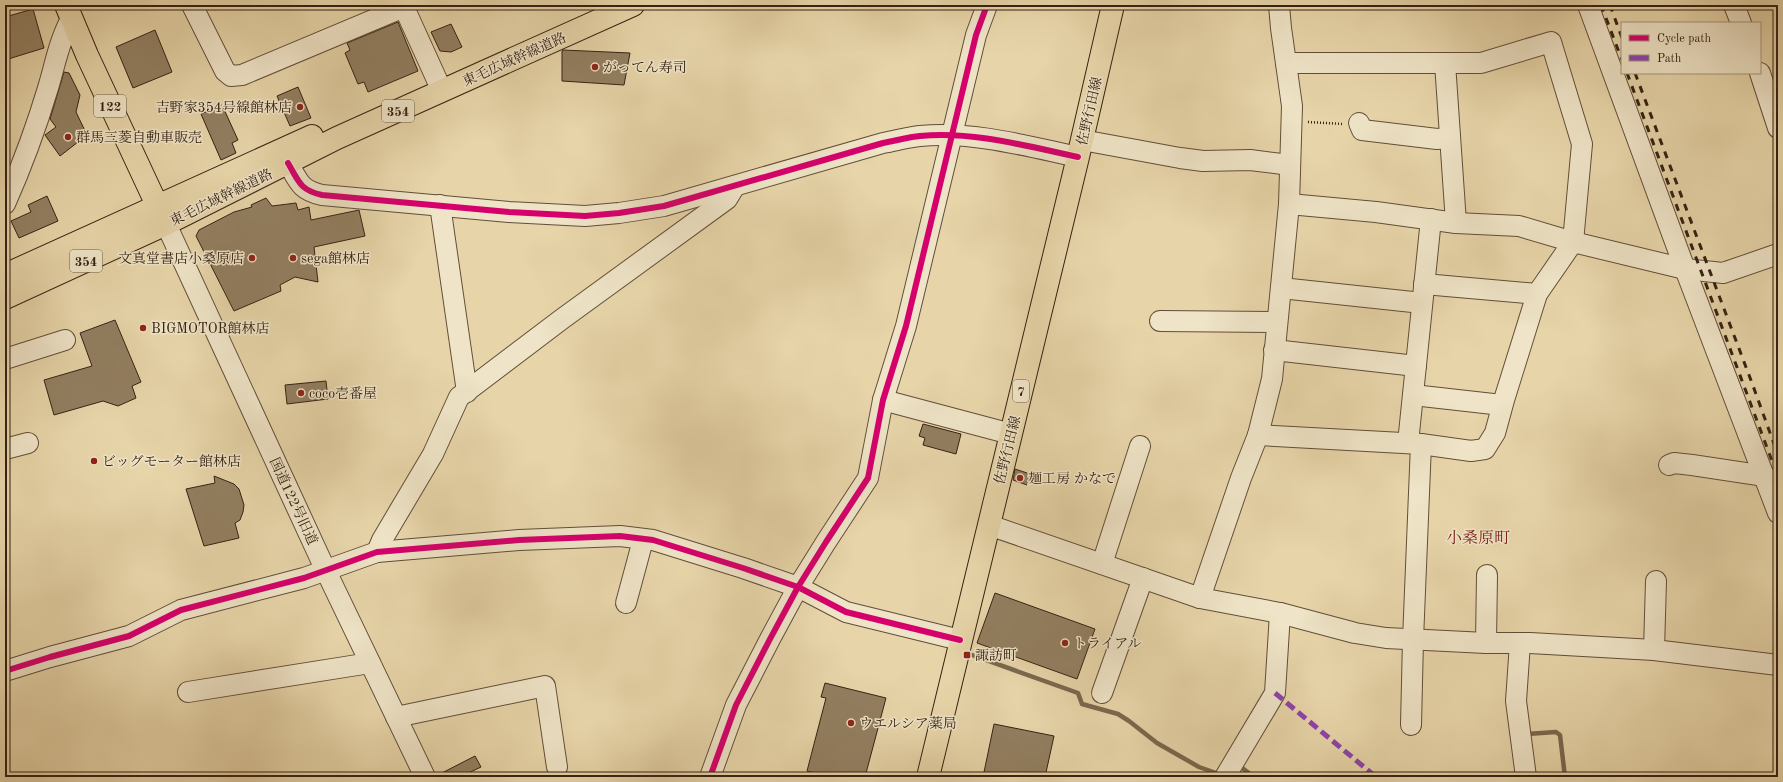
<svg xmlns="http://www.w3.org/2000/svg" width="1783" height="782" viewBox="0 0 1783 782" font-family="'Old Standard TT','Noto Serif JP',serif">
  <rect width="100%" height="100%" fill="#e7d5a9"/>
  <filter id="stains"><feTurbulence type="fractalNoise" baseFrequency=".005" numOctaves="4"/><feColorMatrix values="0 0 0 0 .2 0 0 0 0 .09 0 0 0 0 .02 0 0 0 .5 -.17"/></filter>
  <radialGradient id="worn" r=".72"><stop offset=".6" stop-color="#630" stop-opacity="0"/><stop offset="1" stop-color="#630" stop-opacity=".3"/></radialGradient>
  <g fill="none" stroke-linecap="round" stroke-linejoin="round">
    <g stroke="#7b684e" stroke-width="4.5">
      <polyline points="972,655 1078,693 1082,704 1118,714 1129,721 1157,743 1199,767 1219,774"/>
      <polyline points="1527,734 1556,732 1560,735 1565,777"/>
      <polyline points="1239,770 1241,767 1254,777"/>
    </g>
  </g>
  <g fill="#927f61" stroke="#352113">
    <polygon points="33,9 44,48 5,60 5,17"/>
    <polygon points="398,22 418,71 368,92 364,82 358,84 345,53 350,50 347,43"/>
    <polygon points="451,24 462,47 451,52 440,51 431,32"/>
    <polygon points="155,30 172,72 133,88 116,47"/>
    <polygon points="563,50 630,53 624,85 562,81 562,51"/>
    <polygon points="64,72 69,73 80,95 76,112 87,135 60,156 45,135 56,127 50,119"/>
    <polygon points="298,87 311,118 290,126 277,96"/>
    <polygon points="222,105 238,140 232,143 236,153 221,160 201,114"/>
    <polygon points="47,196 58,221 19,238 11,221 31,212 28,205"/>
    <polygon points="266,198 272,206 296,203 298,210 309,207 311,220 359,210 365,236 314,247 318,282 295,277 280,285 281,291 234,311 196,236 199,230 234,212 252,207 251,205"/>
    <polygon points="115,320 141,382 132,386 136,398 118,406 103,401 54,415 44,380 92,366 80,333"/>
    <polygon points="326,381 328,399 287,404 285,385"/>
    <polygon points="923,424 961,434 956,454 923,445 925,438 919,436"/>
    <polygon points="1015,469 1030,474 1027,485 1013,480"/>
    <polygon points="214,476 234,484 239,489 244,505 243,512 240,520 235,523 239,538 204,546 186,489 215,483"/>
    <polygon points="995,593 1095,629 1077,679 977,643"/>
    <polygon points="825,683 886,698 865,777 830,777 807,771 826,698 821,697"/>
    <polygon points="994,724 1054,736 1045,777 983,777"/>
    <polygon points="475,756 481,767 460,777 436,777 436,776"/>
  </g>
  <g fill="none" stroke-linecap="round" stroke-linejoin="round">
    <g stroke="#624e38" stroke-width="22">
      <g id="minor">
        <polyline points="192,5 225,71 231,76 242,75 404,7"/>
        <polyline points="403,5 442,91"/>
        <polyline points="1588,5 1685,269 1778,513"/>
        <polyline points="1734,5 1741,23"/>
        <polyline points="1286,63 1445,63 1456,223"/>
        <polyline points="1760,73 1778,128"/>
        <polyline points="1359,123 1362,130 1437,139 1450,138"/>
        <polyline points="1082,140 1180,158 1203,161 1250,160 1290,165"/>
        <path d="M288 163C299 182 300 190 322 195L509 212 585 216 619 213 664 206 883 143C895 141 908 137 920 136 973 131 1026 146 1078 157"/>
        <path d="M5 204C22 166 36 128 48 88 55 65 59 41 71 19"/>
        <polyline points="1289,204 1376,212 1456,223 1519,226 1573,242 1685,269 1723,273 1778,254"/>
        <polyline points="440,205 467,392"/>
        <polyline points="166,224 326,571 425,777"/>
        <polyline points="1424,284 1537,294"/>
        <polyline points="1281,288 1422,303"/>
        <polyline points="1160,321 1277,322"/>
        <polyline points="1274,350 1416,366"/>
        <polyline points="5,359 65,340"/>
        <polyline points="1413,395 1502,405"/>
        <polyline points="883,400 1011,434"/>
        <polyline points="1258,435 1421,444 1471,451 1485,449 1495,433 1504,400 1537,294 1573,242 1582,144 1551,42 1481,63 1445,63"/>
        <polyline points="1408,443 1431,219"/>
        <polyline points="5,449 28,443"/>
        <polyline points="1669,465 1674,463 1692,465 1765,476"/>
        <polyline points="989,525 1200,598 1280,613 1355,633 1386,638 1486,643 1530,643 1654,650 1778,665"/>
        <polyline points="377,552 382,540 433,454 459,397 562,319 727,199 735,186"/>
        <polyline points="1102,564 1140,446"/>
        <polyline points="1200,598 1241,478 1258,435 1272,379 1289,204 1292,106 1281,28 1279,5"/>
        <polyline points="626,603 643,540"/>
        <polyline points="1486,643 1487,575"/>
        <polyline points="1520,643 1516,701 1526,777"/>
        <polyline points="1654,650 1656,581"/>
        <polyline points="5,671 50,657 129,636 181,610 304,578 377,552 519,540 620,536 653,540 743,568 798,587 846,612 960,640"/>
        <polyline points="188,692 370,663"/>
        <polyline points="1102,693 1143,578"/>
        <polyline points="396,717 545,686 557,767"/>
        <polyline points="1411,725 1413,640 1421,444"/>
        <polyline points="710,777 736,705 770,639 798,587 826,542 868,478 883,400 906,326 976,35 987,5"/>
        <polyline points="1225,777 1275,693 1280,613"/>
      </g>
    </g>
    <g stroke="#352113" stroke-width="24">
      <polyline id="major" points="928,777 1078,157 1113,5"/>
    </g>
    <g stroke="#352113" stroke-width="24">
      <g id="highway">
        <polyline points="66,5 87,55 164,220"/>
        <polyline points="5,275 312,136"/>
        <polyline points="5,298 166,224 337,138 633,5"/>
      </g>
    </g>
    <polyline stroke="#352113" stroke-width="2.5" stroke-dasharray="1 2" stroke-linecap="butt" points="1308,122 1343,124"/>
    <use href="#minor" stroke="#efe4c7" stroke-width="20"/>
    <use href="#major" stroke="#e7d5a9" stroke-width="22"/>
    <use href="#highway" stroke="#e7d5a9" stroke-width="22"/>
    <g stroke="#352113" stroke-width="3" stroke-dasharray="7 7" stroke-linecap="butt">
      <polyline points="1601,5 1622,60"/>
      <polyline points="1610,5 1622,38"/>
      <polyline points="1627,73 1778,477"/>
      <polyline points="1635,73 1752,383 1778,455"/>
    </g>
    <polyline stroke="#8e44ad" stroke-width="5" stroke-dasharray="10 5" stroke-linecap="butt" points="1275,693 1376,777"/>
    <g stroke="#efe4c7" stroke-width="8">
      <g id="cycleway">
        <path d="M288 163C299 182 300 190 322 195L509 212 585 216 619 213 664 206 883 143C895 141 908 137 920 136 973 131 1026 146 1078 157"/>
        <polyline points="5,671 50,657 129,636 181,610 304,578 377,552 519,540 620,536 653,540 743,568 798,587 846,612 960,640"/>
        <polyline points="710,777 736,705 770,639 798,587 826,542 868,478 883,400 906,326 976,35 987,5"/>
      </g>
    </g>
    <use href="#cycleway" stroke="#d6006c" stroke-width="6"/>
  </g>
  <g fill="#8f2418" stroke="#efe4c7" stroke-width="1.5">
    <circle cx="595" cy="67" r="4"/>
    <circle cx="300" cy="107" r="4"/>
    <circle cx="68" cy="137" r="4"/>
    <circle cx="252" cy="258" r="4"/>
    <circle cx="293" cy="258" r="4"/>
    <circle cx="143" cy="328" r="4"/>
    <circle cx="301" cy="393" r="4"/>
    <circle cx="94" cy="461" r="4"/>
    <circle cx="1020" cy="478" r="4"/>
    <circle cx="1065" cy="643" r="4"/>
    <rect x="963" y="651" width="8" height="8" rx="2"/>
    <circle cx="851" cy="723" r="4"/>
  </g>
  <g text-anchor="middle" stroke-width="3" stroke-linejoin="round" paint-order="stroke">
    <g fill="#efe4c7" stroke="#6d5c49" stroke-width="1">
      <rect x="94" y="95" width="32" height="22" rx="3"/>
      <rect x="382" y="100" width="32" height="22" rx="3"/>
      <rect x="70" y="250" width="32" height="22" rx="3"/>
      <rect x="1013" y="380" width="16" height="22" rx="3"/>
    </g>
    <g font-size="13" font-weight="bold" fill="#352113">
      <text x="110" y="111">122</text>
      <text x="398" y="116">354</text>
      <text x="86" y="266">354</text>
      <text x="1021" y="396">7</text>
    </g>
    <g font-size="14" fill="#352113" stroke="#efe4c7">
      <text transform="translate(514 59) rotate(-24)" y="5">東毛広域幹線道路</text>
      <text transform="translate(1089 111) rotate(-77)" y="5">佐野行田線</text>
      <text transform="translate(221 197) rotate(-26)" y="5">東毛広域幹線道路</text>
      <text transform="translate(1007 450) rotate(-76)" y="5">佐野行田線</text>
      <text transform="translate(294 501) rotate(65)" y="5">国道122号旧道</text>
    </g>
    <g font-size="14" fill="#352113" stroke="#efe4c7" text-anchor="start">
      <text x="603" y="72">がってん寿司</text>
      <text x="292" y="112" text-anchor="end">吉野家354号線館林店</text>
      <text x="76" y="142">群馬三菱自動車販売</text>
      <text x="244" y="263" text-anchor="end">文真堂書店小桑原店</text>
      <text x="301" y="263">sega館林店</text>
      <text x="151" y="333">BIGMOTOR館林店</text>
      <text x="309" y="398">coco壱番屋</text>
      <text x="102" y="466">ビッグモーター館林店</text>
      <text x="1028" y="483">麺工房 かなで</text>
      <text x="1073" y="648">トライアル</text>
      <text x="975" y="660">諏訪町</text>
      <text x="859" y="728">ウエルシア薬局</text>
    </g>
    <g font-size="16" fill="#7a1f14" stroke="#efe4c7">
      <text x="1478" y="543">小桑原町</text>
    </g>
  </g>
  <rect width="1783" height="782" fill="none" stroke="#e7d5a9" stroke-width="20"/>
  <rect x="6" y="6" width="1771" height="770" fill="none" stroke="#352113" stroke-width="2"/>
  <rect x="10" y="10" width="1763" height="762" fill="none" stroke="#352113"/>
  <rect x="1621" y="22" width="140" height="52" fill="#efe4c7" stroke="#a5967f"/>
  <rect x="1629" y="35" width="20" height="6" fill="#d6006c" stroke="#a5967f"/>
  <text x="1657" y="42" font-size="12" fill="#352113">Cycle path</text>
  <rect x="1629" y="55" width="20" height="6" fill="#8e44ad" stroke="#a5967f"/>
  <text x="1657" y="62" font-size="12" fill="#352113">Path</text>
  <rect width="100%" height="100%" filter="url(#stains)"/>
  <rect width="100%" height="100%" fill="url(#worn)"/>
</svg>
